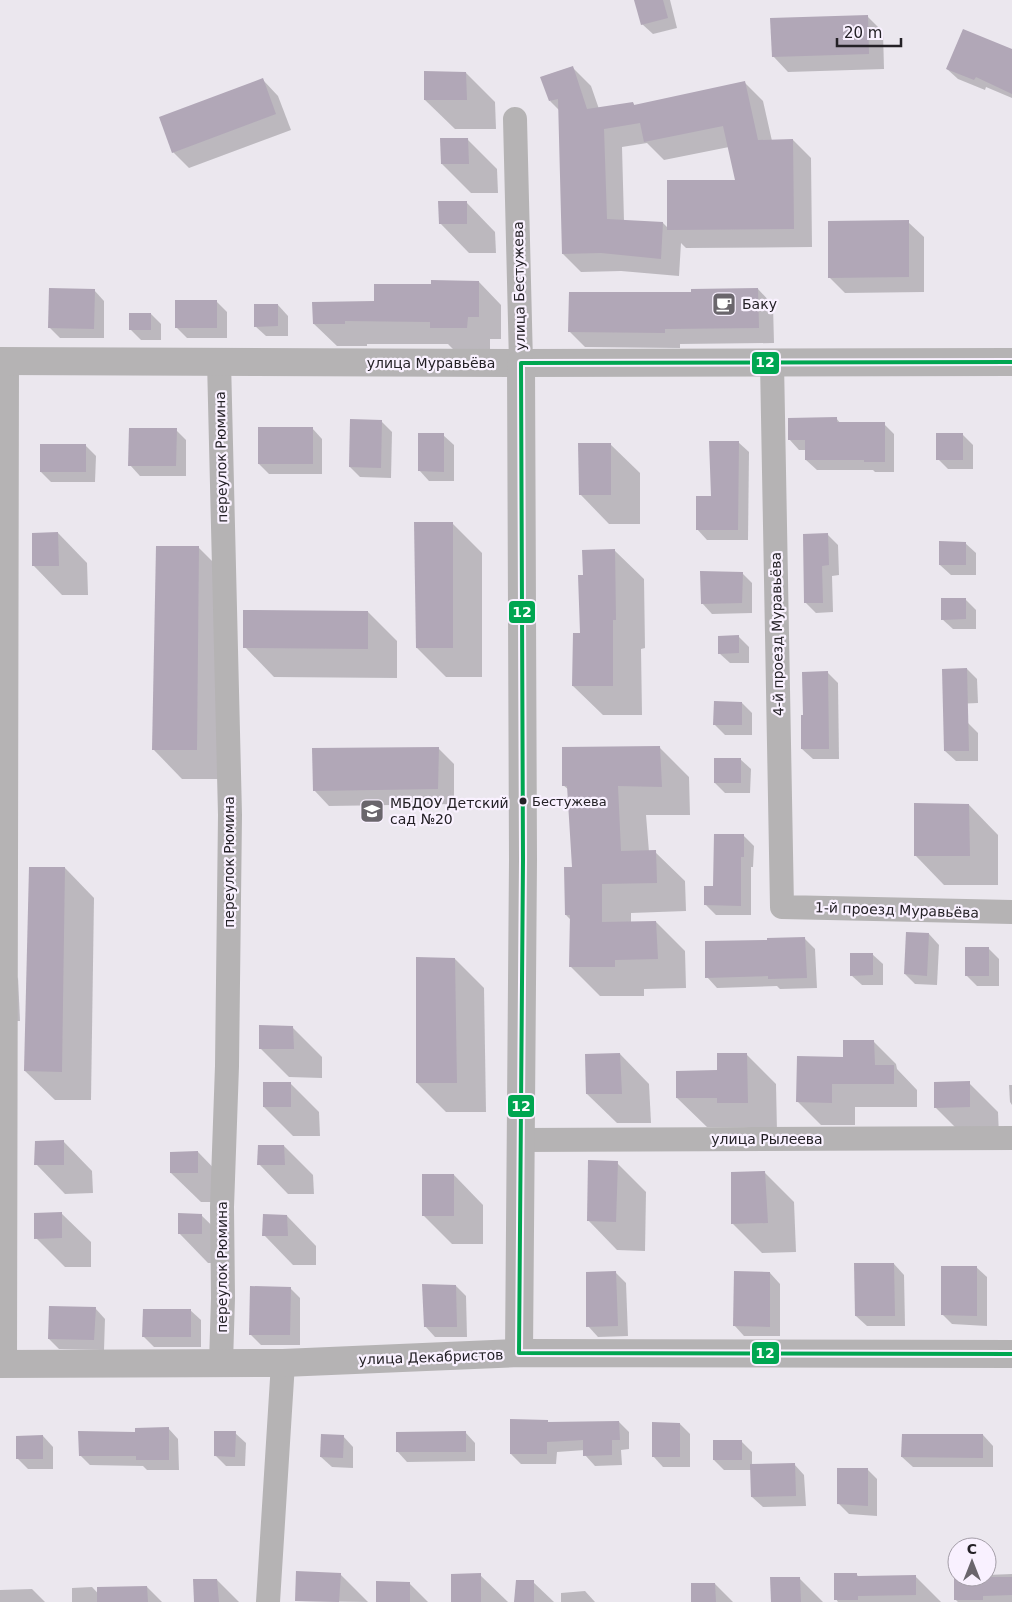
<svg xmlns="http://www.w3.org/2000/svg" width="1012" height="1602" viewBox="0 0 1012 1602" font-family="'DejaVu Sans',sans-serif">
  <rect width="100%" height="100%" fill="#ebe7ee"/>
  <g fill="#0003" fill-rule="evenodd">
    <polygon points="636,0 670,0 677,28 653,34 642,24"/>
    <polygon points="868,17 883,32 884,69 788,72 773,56"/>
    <polygon points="1012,52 1012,98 986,87 985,90 958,79 947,69"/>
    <path d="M573 68 591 86 599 109 633 103 635 106 744 82 763 101 772 141 793 140 811 158 812 247 686 248 681 243 679 276 621 271 581 272 563 254 560 111 550 101ZM647 143 664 160 729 147 736 181 668 228 663 223 624 221 622 147Z"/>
    <polygon points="466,73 495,102 496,129 455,129 425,100"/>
    <polygon points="263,80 278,96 291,130 189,168 173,152"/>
    <polygon points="468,140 497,169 498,193 471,193 442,164"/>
    <polygon points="466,202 495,232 496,253 469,253 440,223"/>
    <polygon points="908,222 924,237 924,292 845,293 829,277"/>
    <polygon points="479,282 501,305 501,339 490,339 490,350 454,350 448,344 367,344 367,346 337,346 314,324 375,302 432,285"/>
    <polygon points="758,289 773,305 774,343 680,344 680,348 585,347 569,331 692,293"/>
    <polygon points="94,290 104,301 104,338 60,338 49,327"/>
    <polygon points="217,302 227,312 227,338 187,338 176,327"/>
    <polygon points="278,305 288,316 288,336 266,336 255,326"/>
    <polygon points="151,314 161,324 161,340 141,340 131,330"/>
    <polygon points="836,418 841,424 884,424 894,434 894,472 875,472 873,470 817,470 806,460 806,450 799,450 789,439"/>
    <polygon points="382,422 392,432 391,478 360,477 350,467"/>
    <polygon points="312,428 322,439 322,474 269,474 259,464"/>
    <polygon points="176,430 186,440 186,476 140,476 130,465"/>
    <polygon points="443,435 454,445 454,481 429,481 419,470"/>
    <polygon points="963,435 973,445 973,469 948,469 938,459"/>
    <polygon points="738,442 749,452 748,540 707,540 697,529"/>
    <polygon points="610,444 640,473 640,524 609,524 580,494"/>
    <polygon points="85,445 96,456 95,482 51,482 41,472"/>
    <polygon points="453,524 482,553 482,677 446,677 417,648"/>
    <polygon points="58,533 87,563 88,595 62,595 33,565"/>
    <polygon points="828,535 838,545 839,575 832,576 833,612 816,613 805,602"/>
    <polygon points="965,543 976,553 976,575 951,575 940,565"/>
    <polygon points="198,547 227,576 226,779 182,779 153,749"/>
    <polygon points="614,550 644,579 645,648 641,649 642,715 603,715 573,686 581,635 584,576"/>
    <polygon points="742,573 752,583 752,613 712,614 702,603"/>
    <polygon points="965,599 976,610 976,629 953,629 942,619"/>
    <polygon points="368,612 397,641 397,678 274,677 245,647"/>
    <polygon points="738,636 749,647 749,663 730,663 719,653"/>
    <polygon points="967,669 977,679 978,703 955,704"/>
    <polygon points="828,673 838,683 839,759 813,759 802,749 804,716"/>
    <polygon points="742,703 752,713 752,735 725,735 715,725"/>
    <polygon points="968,723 978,733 978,761 956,761 945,751"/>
    <polygon points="438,748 454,764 454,804 329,806 314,790"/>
    <polygon points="660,748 689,777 690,815 646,815 649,852 655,852 685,881 686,911 631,913 631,923 656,922 685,951 686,988 644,989 644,996 600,996 570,966 571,920 566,915 573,868 569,790 563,785"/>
    <polygon points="740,759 751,769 750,793 725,793 715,783"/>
    <polygon points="969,805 998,835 998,885 944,885 915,855"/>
    <polygon points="743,835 754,846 753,867 751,867 751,915 716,915 706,905"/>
    <polygon points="65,868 94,898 91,1100 55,1100 25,1071"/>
    <polygon points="929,934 939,945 937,985 915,984 905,974"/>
    <polygon points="805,939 815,949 817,988 780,989 777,986 717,988 707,977"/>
    <polygon points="989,949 999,959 999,986 977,986 966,975"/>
    <polygon points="872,954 883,964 883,985 862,985 851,975"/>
    <polygon points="455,959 484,988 486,1112 446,1112 417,1083"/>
    <polygon points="18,977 20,1021 0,1021"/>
    <polygon points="292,1027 322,1057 322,1078 289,1077 260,1048"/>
    <polygon points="873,1041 896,1064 897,1069 917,1090 917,1107 855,1107 855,1125 821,1125 798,1102 845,1059"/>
    <polygon points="620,1054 649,1084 651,1123 617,1123 587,1094"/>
    <polygon points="747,1055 776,1084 777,1132 744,1127 707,1127 677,1098 718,1071"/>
    <polygon points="290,1083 319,1112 320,1136 293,1136 264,1107"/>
    <polygon points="969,1083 998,1112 999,1136 965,1137 935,1107"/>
    <polygon points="1009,1085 1012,1085 1012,1105 1010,1102"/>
    <polygon points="63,1141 92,1171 93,1193 65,1194 36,1164"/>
    <polygon points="284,1146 313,1175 314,1194 288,1194 259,1164"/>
    <polygon points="198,1152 227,1182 227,1202 201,1202 171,1173"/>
    <polygon points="617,1163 646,1192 645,1251 617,1250 588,1220"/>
    <polygon points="765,1173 794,1202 796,1252 762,1253 733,1224"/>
    <polygon points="454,1175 483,1205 483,1244 452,1244 423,1215"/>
    <polygon points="61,1213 91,1242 91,1267 65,1267 36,1238"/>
    <polygon points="201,1215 231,1244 231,1263 208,1263 179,1233"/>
    <polygon points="287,1216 316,1246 316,1265 293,1265 264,1235"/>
    <polygon points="894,1264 904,1275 905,1326 867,1326 856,1316"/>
    <polygon points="976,1267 987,1277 987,1326 952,1324 942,1314"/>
    <polygon points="616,1273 626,1283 628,1336 598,1337 588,1326"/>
    <polygon points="770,1273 780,1284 780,1336 744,1336 734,1325"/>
    <polygon points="456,1286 466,1296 467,1337 435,1337 425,1326"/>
    <polygon points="290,1288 300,1298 300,1345 261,1345 250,1334"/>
    <polygon points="95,1308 105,1319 104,1350 59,1349 49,1339"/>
    <polygon points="190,1310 201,1320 201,1347 154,1347 144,1337"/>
    <polygon points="619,1422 629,1432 629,1449 621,1450 622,1465 595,1466 585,1455 585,1450 557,1452 556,1464 521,1464 511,1454 549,1423"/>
    <polygon points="680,1424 690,1434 690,1467 663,1467 653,1456"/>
    <polygon points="168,1428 178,1439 179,1470 147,1470 143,1466 90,1465 80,1455 137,1433"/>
    <polygon points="465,1432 475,1443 475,1461 407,1462 397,1451"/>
    <polygon points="235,1433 246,1443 245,1466 226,1466 216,1456"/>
    <polygon points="983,1435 993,1446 993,1467 913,1467 902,1457"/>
    <polygon points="43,1436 53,1447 53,1469 28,1469 18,1459"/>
    <polygon points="343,1436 353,1447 353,1468 332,1467 321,1457"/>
    <polygon points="741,1441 752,1452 752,1465 794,1464 804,1475 806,1506 763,1507 752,1497 752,1470 724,1470 714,1460"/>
    <polygon points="867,1469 877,1479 877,1516 849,1514 839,1504"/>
    <polygon points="955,1570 957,1570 957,1577 987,1577 987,1575 1012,1574 1012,1602 958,1602 955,1599"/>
    <polygon points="340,1574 368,1602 297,1601"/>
    <polygon points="480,1575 508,1602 453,1602"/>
    <polygon points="857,1575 859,1577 915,1576 941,1602 838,1602 836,1599"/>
    <polygon points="799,1578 823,1602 772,1602"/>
    <polygon points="217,1580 239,1602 195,1602"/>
    <polygon points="533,1582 554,1602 516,1602"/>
    <polygon points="409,1583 428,1602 378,1602"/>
    <polygon points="715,1584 733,1602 692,1602"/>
    <polygon points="92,1587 106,1602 72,1602 72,1588"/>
    <polygon points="147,1587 162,1602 127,1602"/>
    <polygon points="32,1589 45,1602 0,1602 0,1590"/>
    <polygon points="585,1591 595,1602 561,1602 561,1593"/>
  </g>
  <g fill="#b1a7b7">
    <polygon points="634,0 663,0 668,18 641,25"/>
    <polygon points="868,15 869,54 772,57 770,18"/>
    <polygon points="963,29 1012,49 1012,94 976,77 974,80 946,69"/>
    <polygon points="573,66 587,109 633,102 634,105 745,81 758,140 793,139 794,229 667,230 667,180 735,180 723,126 644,142 640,123 604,129 607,219 663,222 661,259 601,253 562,254 558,99 549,101 540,77"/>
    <polygon points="424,71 466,72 467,100 424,100"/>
    <polygon points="263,78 276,114 172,153 159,117"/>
    <polygon points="440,138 468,138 469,164 441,164"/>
    <polygon points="438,201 467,201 467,224 439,224"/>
    <polygon points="909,220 909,277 828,278 828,221"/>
    <polygon points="431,280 479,281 479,317 468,317 467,328 430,328 430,322 345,321 345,324 313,324 312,302 374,301 374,284 431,284"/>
    <polygon points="49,288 95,289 94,329 48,328"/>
    <polygon points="758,288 759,328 665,329 665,333 568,332 569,292 691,292 691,289"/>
    <rect x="175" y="300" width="42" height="28"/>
    <polygon points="254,304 278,304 278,326 254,327"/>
    <rect x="129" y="313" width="22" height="17"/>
    <polygon points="837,417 837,422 885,422 885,462 864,462 864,460 805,460 805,440 788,440 788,418"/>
    <polygon points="350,419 382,420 381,468 349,467"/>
    <rect x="258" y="427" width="55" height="37"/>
    <polygon points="129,428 177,428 176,466 128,466"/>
    <polygon points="418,433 444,433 444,472 418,471"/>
    <rect x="936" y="433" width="27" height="27"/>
    <polygon points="709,441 739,441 738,530 696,530 696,496 711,496"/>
    <polygon points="578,443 611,443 611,495 579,495"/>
    <rect x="40" y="444" width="46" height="28"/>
    <polygon points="414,522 453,522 453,648 416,648"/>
    <polygon points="58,532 59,566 32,566 32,533"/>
    <polygon points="828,533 829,565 822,566 823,603 804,603 803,534"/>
    <polygon points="939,541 966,542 966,565 939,565"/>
    <polygon points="156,546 199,546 197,750 152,750"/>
    <polygon points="615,549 616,620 613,620 613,686 572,686 573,633 580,633 578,575 583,575 582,550"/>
    <polygon points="700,571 743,572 742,603 701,604"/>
    <polygon points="941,598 966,598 966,619 941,620"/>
    <polygon points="243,610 368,611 368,649 243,648"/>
    <polygon points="739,635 739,653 718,654 718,636"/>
    <polygon points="967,668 969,751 944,751 942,669"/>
    <polygon points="828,671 829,749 801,749 801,715 803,715 802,672"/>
    <polygon points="714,701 742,702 742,725 713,725"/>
    <polygon points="660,746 662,787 618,786 621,851 656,850 657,883 602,884 602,922 656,921 658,959 615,960 615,967 569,967 570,915 565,915 564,867 572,867 567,786 562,786 562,747"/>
    <polygon points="439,747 438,789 313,791 312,748"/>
    <rect x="714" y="758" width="27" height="25"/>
    <polygon points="914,803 969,804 970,856 914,856"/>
    <polygon points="714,834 744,834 744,857 741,857 741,906 704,905 704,886 713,886"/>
    <polygon points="29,867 65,867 62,1072 24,1071"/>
    <polygon points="906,932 929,933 927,976 904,974"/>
    <polygon points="805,937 807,978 768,979 768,976 705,978 705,941 767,940 767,938"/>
    <rect x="965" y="947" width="24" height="29"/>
    <polygon points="850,953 873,953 873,975 850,976"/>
    <polygon points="416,957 455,958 457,1083 416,1083"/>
    <polygon points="259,1025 293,1026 294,1049 259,1049"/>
    <polygon points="843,1040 874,1040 875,1065 894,1065 894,1084 832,1084 832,1103 796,1102 797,1056 843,1057"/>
    <polygon points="620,1053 622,1094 586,1094 585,1054"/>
    <polygon points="717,1053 747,1053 748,1103 717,1103 717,1098 676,1098 676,1071 717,1070"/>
    <polygon points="970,1081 970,1107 934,1108 934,1082"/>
    <rect x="263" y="1082" width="28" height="25"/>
    <polygon points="64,1140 64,1165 34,1165 35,1141"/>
    <polygon points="258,1145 284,1145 285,1165 257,1165"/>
    <polygon points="198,1151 198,1173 170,1173 170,1152"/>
    <polygon points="588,1160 618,1161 616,1222 587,1221"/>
    <polygon points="765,1171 768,1223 731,1224 731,1172"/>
    <rect x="422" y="1174" width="32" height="42"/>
    <polygon points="62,1212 62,1238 34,1239 34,1213"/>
    <polygon points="178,1213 202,1214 202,1234 178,1234"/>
    <polygon points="263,1214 287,1215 288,1236 262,1236"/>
    <polygon points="854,1263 894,1263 895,1316 855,1316"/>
    <polygon points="941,1266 977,1266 977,1316 941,1315"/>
    <polygon points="616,1271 618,1326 586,1327 586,1272"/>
    <polygon points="734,1271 770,1272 770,1327 733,1326"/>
    <polygon points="422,1284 456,1285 457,1327 424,1327"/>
    <polygon points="250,1286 291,1287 290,1335 249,1335"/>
    <polygon points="49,1306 96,1307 94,1340 48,1339"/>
    <polygon points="143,1309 191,1309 191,1337 142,1337"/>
    <polygon points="510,1419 548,1420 548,1422 619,1421 620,1440 612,1440 612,1455 583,1456 583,1440 547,1442 547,1454 510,1454"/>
    <polygon points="652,1422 680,1423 680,1457 652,1457"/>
    <polygon points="169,1427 169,1460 136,1460 136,1456 79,1456 78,1431 135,1432 135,1428"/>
    <polygon points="214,1431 236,1431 235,1457 214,1456"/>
    <polygon points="466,1431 466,1452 396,1452 396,1432"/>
    <polygon points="321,1434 344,1435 343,1458 320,1457"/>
    <polygon points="902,1434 983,1434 983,1458 901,1457"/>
    <polygon points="43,1435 43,1459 16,1459 16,1436"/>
    <rect x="713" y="1440" width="29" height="20"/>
    <polygon points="795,1463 796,1496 751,1497 750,1464"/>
    <polygon points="837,1468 868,1468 868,1506 837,1504"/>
    <polygon points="296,1571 341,1573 339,1602 295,1601"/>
    <polygon points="481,1573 481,1602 451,1602 451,1574"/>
    <polygon points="834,1573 857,1573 857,1576 916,1575 916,1595 858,1596 858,1600 834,1600"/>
    <polygon points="770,1577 800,1577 801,1602 771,1602"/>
    <polygon points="954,1577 1012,1577 1012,1595 983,1596 983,1600 954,1600"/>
    <polygon points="193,1579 217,1579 219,1602 194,1602"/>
    <polygon points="516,1580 534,1580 534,1602 514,1602"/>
    <polygon points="376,1581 410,1582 410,1602 376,1602"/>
    <polygon points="691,1583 715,1583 716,1602 691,1602"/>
    <polygon points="147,1586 148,1602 97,1602 97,1587"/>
  </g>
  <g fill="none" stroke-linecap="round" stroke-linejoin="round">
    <g stroke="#b5b3b4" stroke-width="24">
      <polyline points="515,119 521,363"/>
      <polyline points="219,361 230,815 227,1066 222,1207 223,1298 221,1363"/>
      <polyline points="772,362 782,907 1012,912"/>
      <polyline points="521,1140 1012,1138"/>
      <polyline points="5,1364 7,361"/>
      <polyline points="268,1602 283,1363"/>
    </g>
    <g stroke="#b5b3b4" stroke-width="28">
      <polyline points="0,361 521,363 1012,362"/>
      <polyline points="519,1353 523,860 521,363"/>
      <polyline points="0,1364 283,1363 519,1353 1012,1354"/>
    </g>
    <g stroke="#f9f1ff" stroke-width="8">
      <polyline id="bus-1" points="1012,362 521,363 523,860 519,1353 1012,1354"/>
    </g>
    <use href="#bus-1" stroke="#00a651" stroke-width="4"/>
  </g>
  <defs>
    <g id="cafe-square" transform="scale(1.25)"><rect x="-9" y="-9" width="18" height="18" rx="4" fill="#6a666c" stroke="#f9f1ff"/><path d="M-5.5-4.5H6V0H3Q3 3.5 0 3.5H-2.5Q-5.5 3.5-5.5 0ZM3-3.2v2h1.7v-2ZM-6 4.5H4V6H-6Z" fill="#fff"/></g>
    <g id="school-square" transform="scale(1.25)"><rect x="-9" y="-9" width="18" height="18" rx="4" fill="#6a666c" stroke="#f9f1ff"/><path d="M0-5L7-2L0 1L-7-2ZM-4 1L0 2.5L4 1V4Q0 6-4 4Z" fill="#fff"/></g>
  </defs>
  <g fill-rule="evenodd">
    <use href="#cafe-square" x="724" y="304"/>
    <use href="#school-square" x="372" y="811"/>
  </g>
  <circle fill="#242126" stroke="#f9f1ff" stroke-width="2" cx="523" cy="801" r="4.5"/>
  <g text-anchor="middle" stroke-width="4.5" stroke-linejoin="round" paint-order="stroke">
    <g font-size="13" fill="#242126" stroke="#f9f1ff" text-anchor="start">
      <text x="532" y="806">Бестужева</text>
    </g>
    <g font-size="14" fill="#242126" stroke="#f9f1ff">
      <text transform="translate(519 286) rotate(-91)" y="5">улица Бестужева</text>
      <text x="431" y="368">улица Муравьёва</text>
      <text transform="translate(221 457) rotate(-91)" y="5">переулок Рюмина</text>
      <text transform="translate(777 634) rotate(-91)" y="5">4-й проезд Муравьёва</text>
      <text transform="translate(229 862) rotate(-90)" y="5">переулок Рюмина</text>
      <text transform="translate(897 910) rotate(2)" y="5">1-й проезд Муравьёва</text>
      <text x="767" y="1144">улица Рылеева</text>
      <text transform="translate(222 1267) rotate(-90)" y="5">переулок Рюмина</text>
      <text transform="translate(431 1357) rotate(-2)" y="5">улица Декабристов</text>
    </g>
    <g font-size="14" fill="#242126" stroke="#f9f1ff" text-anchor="start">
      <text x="742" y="309">Баку</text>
      <text x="390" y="808">МБДОУ Детский<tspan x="390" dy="16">сад №20</tspan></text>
    </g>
  </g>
  <g stroke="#f9f1ff" stroke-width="2">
    <rect x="751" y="351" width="29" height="24" rx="5" fill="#00a651"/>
    <rect x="508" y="600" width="28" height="24" rx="5" fill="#00a651"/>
    <rect x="507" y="1094" width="28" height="24" rx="5" fill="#00a651"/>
    <rect x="751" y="1341" width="29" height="24" rx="5" fill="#00a651"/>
  </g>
  <g font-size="14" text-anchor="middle" font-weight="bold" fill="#fff">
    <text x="765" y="367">12</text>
    <text x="522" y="617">12</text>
    <text x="521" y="1111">12</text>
    <text x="765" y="1358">12</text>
  </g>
  <g transform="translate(972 1562)"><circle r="24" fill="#f9f1ff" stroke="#a49ea8"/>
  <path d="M0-4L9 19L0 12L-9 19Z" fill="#6a666c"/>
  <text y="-8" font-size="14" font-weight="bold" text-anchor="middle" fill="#242126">С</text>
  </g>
  <path d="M837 38v8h64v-8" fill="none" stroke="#242126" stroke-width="2.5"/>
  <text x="844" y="38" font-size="15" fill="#242126" stroke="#f9f1ff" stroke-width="4" paint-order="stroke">20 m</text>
</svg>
